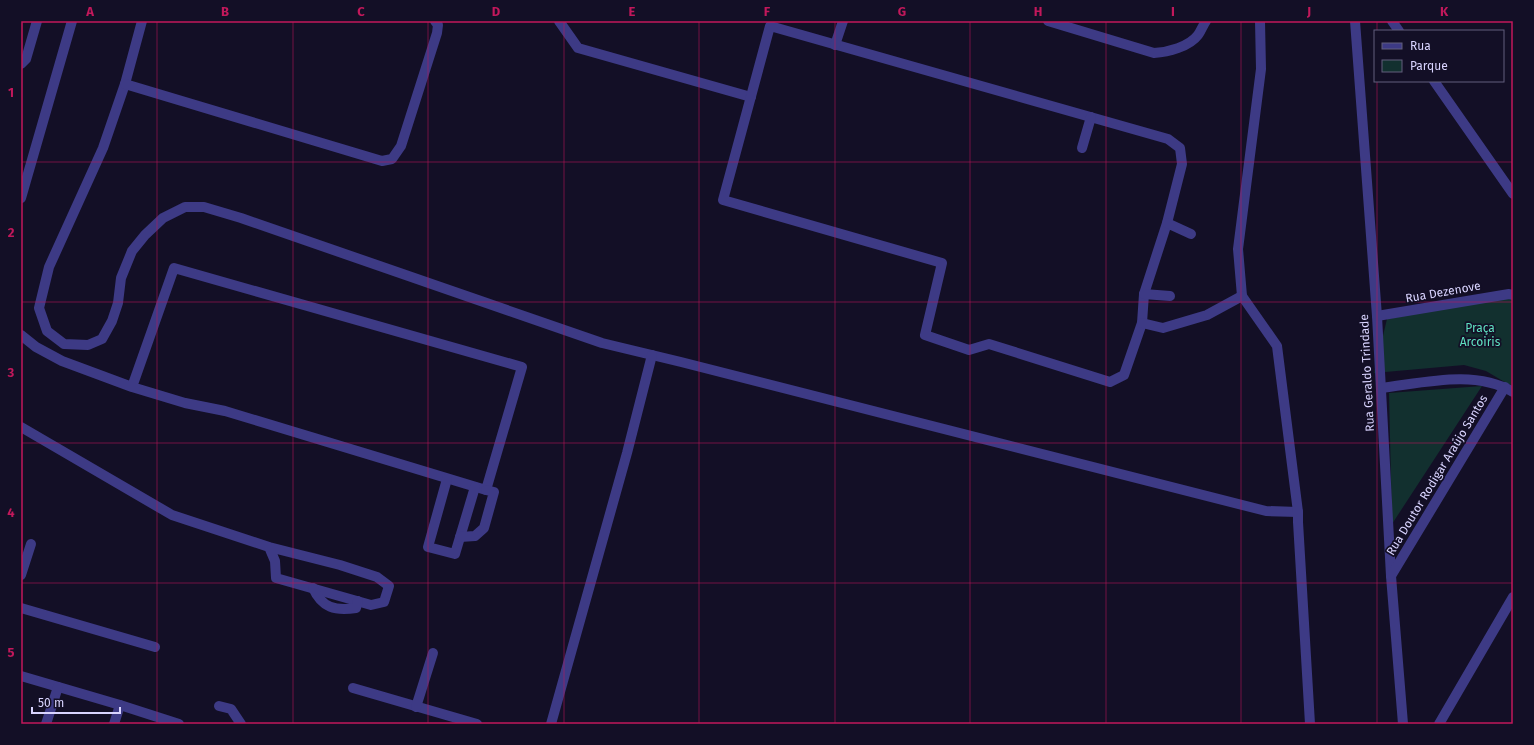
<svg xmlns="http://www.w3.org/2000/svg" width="1534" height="745" viewBox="0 0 1534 745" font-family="'Fira Sans',sans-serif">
  <rect width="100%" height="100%" fill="#130f26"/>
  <g fill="#12302f">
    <polygon points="1492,299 1511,299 1513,302 1513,387 1486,371 1464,365 1374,373 1387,319"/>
    <polygon points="1482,386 1392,524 1389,393"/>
  </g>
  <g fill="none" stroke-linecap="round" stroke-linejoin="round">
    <g stroke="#3d3a85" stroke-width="10">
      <polyline points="142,21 125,84 103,148 49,267 39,308 47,331 64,344 88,345 102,339 112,321 118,303 121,278 132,251 145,235 163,218 185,207 204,207 241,218 602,343 681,362 1266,511 1298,512"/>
      <polyline points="559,21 578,48 751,97"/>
      <path d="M1048 21 1154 53C1168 52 1189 47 1198 35 1201 31 1203 25 1206 21"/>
      <polyline points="1260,21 1261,69 1238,249 1242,296 1277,346 1298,512 1298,522 1310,724"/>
      <polyline points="1355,21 1377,316 1391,576 1403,724"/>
      <polyline points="1392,21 1399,31"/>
      <polygon points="770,26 1168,139 1180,148 1182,164 1167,223 1144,294 1142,323 1124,375 1110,382 989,344 969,350 925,335 942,263 723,200"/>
      <polyline points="835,45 843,21"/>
      <polyline points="21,64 26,59 37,21"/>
      <polyline points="1434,81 1513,194"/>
      <polyline points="125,84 382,161 392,159 401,146 437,33 438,25 435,21"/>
      <polyline points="1082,148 1091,117"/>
      <polyline points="21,198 72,21"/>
      <polyline points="1167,223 1191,234"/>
      <polyline points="1144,294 1170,296"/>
      <polyline points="1377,316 1509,294 1513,295"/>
      <polyline points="1142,323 1163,328 1207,315 1242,296"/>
      <polyline points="21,335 36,347 62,361 132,387 185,403 225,411 486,490 522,367 174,268 132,387"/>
      <path d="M1381 388C1423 383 1475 369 1513 392"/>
      <polyline points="21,427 172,515 269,547 340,565 377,577 389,586 384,602 371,605 276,578 275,561 269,547"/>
      <polyline points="447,479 428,547 455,554 475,487"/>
      <polyline points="460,537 475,536 484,528 494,492 486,490"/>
      <polyline points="21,575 31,544"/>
      <polyline points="1391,576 1505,387"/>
      <path d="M313 588C322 608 335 611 356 608L358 601"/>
      <polyline points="21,608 155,647"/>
      <polyline points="21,676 120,705 179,724"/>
      <polyline points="353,688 477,724"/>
      <polyline points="219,706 231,709 241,724"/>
      <polyline points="416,707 433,653"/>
      <polyline points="46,724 58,687"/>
      <polyline points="114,724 120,705"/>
      <polyline points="551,724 627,453 652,355"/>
      <polyline points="1439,724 1513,597"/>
    </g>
  </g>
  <path fill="none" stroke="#c2185b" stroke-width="1" stroke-opacity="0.55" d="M157 21V724M293 21V724M428 21V724M564 21V724M699 21V724M835 21V724M970 21V724M1106 21V724M1241 21V724M1377 21V31M1377 81V724M21 162H1513M21 302H1513M21 443H1513M21 583H1513"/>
  <g text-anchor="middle" stroke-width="3.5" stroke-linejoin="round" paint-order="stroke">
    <g font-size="12" fill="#d9d4ff" stroke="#130f26">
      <text transform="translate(1443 292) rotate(-10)" y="4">Rua Dezenove</text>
      <text transform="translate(1367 373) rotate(-93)" y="4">Rua Geraldo Trindade</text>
      <text transform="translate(1437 475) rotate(-59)" y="4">Rua Doutor Rodigar Araújo Santos</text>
    </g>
    <g font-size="12" fill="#5fe0c0" stroke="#130f26">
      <text x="1480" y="332">Praça<tspan x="1480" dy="14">Arcoiris</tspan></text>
    </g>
  </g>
  <rect width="1534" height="745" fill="none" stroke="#130f26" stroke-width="44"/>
  <rect x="1374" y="30" width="130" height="52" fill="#130f26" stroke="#625e7d"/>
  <rect x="1382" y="43" width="20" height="6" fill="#3d3a85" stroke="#625e7d"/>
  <text x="1410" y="50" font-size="12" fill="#d9d4ff">Rua</text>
  <rect x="1382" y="60" width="20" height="12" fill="#12302f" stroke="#625e7d"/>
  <text x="1410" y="70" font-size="12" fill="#d9d4ff">Parque</text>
  <path d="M32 707v6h88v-6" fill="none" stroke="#d9d4ff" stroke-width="2"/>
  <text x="38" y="707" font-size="12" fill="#d9d4ff" stroke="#130f26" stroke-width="3" paint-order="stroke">50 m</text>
  <rect x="22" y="22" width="1490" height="701" fill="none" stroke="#c2185b" stroke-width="1.5"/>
  <g font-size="13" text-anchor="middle" font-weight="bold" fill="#c2185b">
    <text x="90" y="16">A</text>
    <text x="225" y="16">B</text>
    <text x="361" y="16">C</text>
    <text x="496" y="16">D</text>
    <text x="632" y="16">E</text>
    <text x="767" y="16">F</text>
    <text x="902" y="16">G</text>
    <text x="1038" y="16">H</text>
    <text x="1173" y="16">I</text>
    <text x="1309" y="16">J</text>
    <text x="1444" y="16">K</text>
    <text x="11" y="97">1</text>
    <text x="11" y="237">2</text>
    <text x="11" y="377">3</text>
    <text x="11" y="517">4</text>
    <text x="11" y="657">5</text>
  </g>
</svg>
